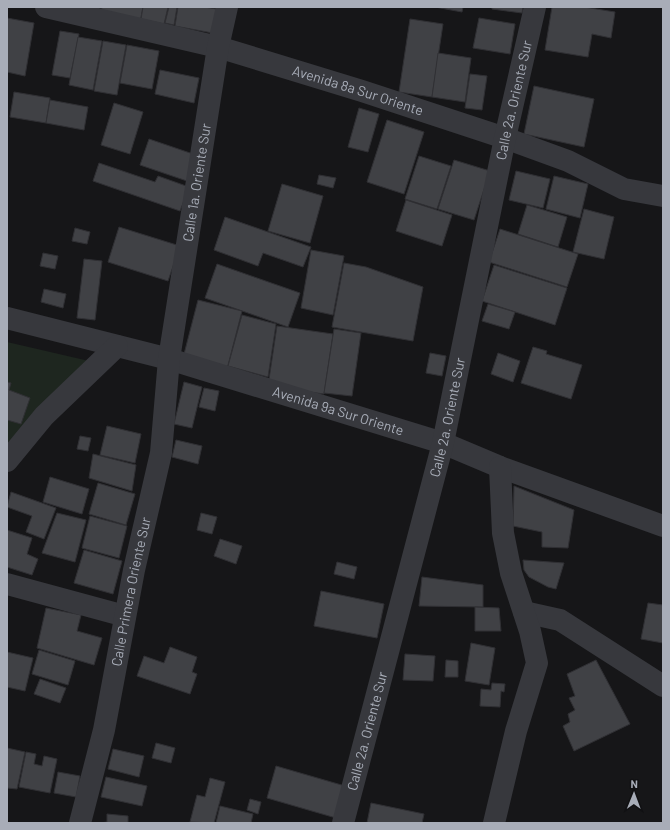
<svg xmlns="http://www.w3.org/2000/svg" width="670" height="830" viewBox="0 0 670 830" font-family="Barlow,sans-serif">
  <rect width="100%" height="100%" fill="#161618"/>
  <polygon fill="#1e261f" points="7,342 102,364 7,465"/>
  <g fill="#404145" stroke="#303034">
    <polygon points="102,7 143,7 140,22 101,13"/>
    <polygon points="143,7 168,7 164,24 141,19"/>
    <polygon points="169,7 177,7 174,25 165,23"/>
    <polygon points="178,7 204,7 223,10 218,34 175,26"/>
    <polygon points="435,7 463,7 462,12"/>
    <polygon points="492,7 523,7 522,13 492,9"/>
    <polygon points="552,7 584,7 615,12 611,38 592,34 588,57 545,50"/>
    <polygon points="7,18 34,23 25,76 7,72"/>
    <polygon points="479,18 515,24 510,54 473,48"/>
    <polygon points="410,19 443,24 432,97 399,92"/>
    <polygon points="60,31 79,34 70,78 52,75"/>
    <polygon points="78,37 102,41 93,90 69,85"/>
    <polygon points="103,41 126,45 117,95 94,91"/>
    <polygon points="127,45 159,51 152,89 120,83"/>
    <polygon points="438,53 471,58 465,102 432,97"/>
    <polygon points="160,70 199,78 194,103 155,94"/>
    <polygon points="470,74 487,76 482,110 465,108"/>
    <polygon points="534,86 594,99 584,147 524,134"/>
    <polygon points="14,92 50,98 46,123 10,117"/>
    <polygon points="50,100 88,107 84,130 46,123"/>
    <polygon points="114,103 143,112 130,154 101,145"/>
    <polygon points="359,108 379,114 368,152 348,147"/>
    <polygon points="387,120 424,132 404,194 367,182"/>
    <polygon points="149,139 196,155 187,181 140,165"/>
    <polygon points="419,156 451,166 437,209 405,199"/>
    <polygon points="454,160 490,171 474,220 438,209"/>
    <polygon points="99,163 155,182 158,176 189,187 180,211 93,181"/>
    <polygon points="516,171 550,179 543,208 509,200"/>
    <polygon points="319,175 336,178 333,188 317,184"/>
    <polygon points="554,176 588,184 580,218 546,209"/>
    <polygon points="282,184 323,196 310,243 268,231"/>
    <polygon points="406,200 452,215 442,246 396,231"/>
    <polygon points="527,205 567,217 558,247 518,234"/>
    <polygon points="584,209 614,217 604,259 573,252"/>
    <polygon points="225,217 311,247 303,267 263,253 258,266 214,250"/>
    <polygon points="119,227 180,246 168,281 108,262"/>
    <polygon points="75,228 90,232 87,244 72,241"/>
    <polygon points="500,229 578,254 567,287 489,262"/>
    <polygon points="311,250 344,256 333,315 301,308"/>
    <polygon points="43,253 58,256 55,269 40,266"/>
    <polygon points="84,259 102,261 95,320 77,318"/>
    <polygon points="344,263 366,267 423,287 413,341 332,327"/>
    <polygon points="217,264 300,293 288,327 205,298"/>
    <polygon points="494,265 567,288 555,325 482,301"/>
    <polygon points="44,289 66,294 63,308 41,302"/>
    <polygon points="198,300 242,311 227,369 183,358"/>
    <polygon points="488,304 515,312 509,329 482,321"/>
    <polygon points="242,315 276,324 268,377 228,366"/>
    <polygon points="277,326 333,334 324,394 268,386"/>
    <polygon points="334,329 361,333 352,396 324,393"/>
    <polygon points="533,347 547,351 546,354 582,365 571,399 521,383"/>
    <polygon points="430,353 446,356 442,376 426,373"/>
    <polygon points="498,353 520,361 513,382 491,374"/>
    <polygon points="7,382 11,383 9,390 30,398 21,424 7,420"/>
    <polygon points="184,382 202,387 192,428 174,424"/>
    <polygon points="204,388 219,391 215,411 199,407"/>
    <polygon points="107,426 141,434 135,463 100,455"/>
    <polygon points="80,436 91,438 88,451 77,449"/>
    <polygon points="176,440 202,446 198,464 172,457"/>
    <polygon points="93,454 136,465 132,491 89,478"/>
    <polygon points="50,477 89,489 82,514 43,502"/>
    <polygon points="98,483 135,494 126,525 89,514"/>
    <polygon points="514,486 574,510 568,548 542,547 542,532 513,526"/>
    <polygon points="11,492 56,508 44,539 26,532 32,516 7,507"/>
    <polygon points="57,513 86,520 75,562 42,553"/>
    <polygon points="201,513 217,517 212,534 197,530"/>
    <polygon points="90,516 127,526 119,558 82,548"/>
    <polygon points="7,530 32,538 27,554 38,559 32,575 7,567"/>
    <polygon points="220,539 242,546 236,564 214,556"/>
    <polygon points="84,550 122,561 113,594 74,583"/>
    <polygon points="523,560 564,563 556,589 548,587 529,577 524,570"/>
    <polygon points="337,562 357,567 354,579 334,574"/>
    <polygon points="422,577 483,585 483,607 419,606"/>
    <polygon points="321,591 384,604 377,638 314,626"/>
    <polygon points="648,603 663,605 663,643 641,639"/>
    <polygon points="475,607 499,608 501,631 475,631"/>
    <polygon points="46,608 81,615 77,631 102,638 94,665 37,648"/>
    <polygon points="471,643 495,648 489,685 465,681"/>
    <polygon points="170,647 197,657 192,672 197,674 190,694 137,676 144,656 164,663"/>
    <polygon points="39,650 75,661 68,685 32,674"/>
    <polygon points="7,652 33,658 25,691 7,687"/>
    <polygon points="405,654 435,656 433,681 403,680"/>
    <polygon points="446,660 458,661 458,677 445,677"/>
    <polygon points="596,660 630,724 574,751 563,726 570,722 568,714 575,710 569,698 575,696 567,674"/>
    <polygon points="40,679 66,688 60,703 34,694"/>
    <polygon points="492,683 505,684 504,692 501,691 500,707 480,706 481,689 491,690"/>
    <polygon points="156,743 175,748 171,763 152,758"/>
    <polygon points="7,748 25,752 17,789 7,788"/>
    <polygon points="113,749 144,756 139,777 108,769"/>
    <polygon points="26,752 36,754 34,764 42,766 44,756 57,759 50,793 19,787"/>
    <polygon points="276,766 345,786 336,818 267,798"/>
    <polygon points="58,772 80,776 76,797 54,793"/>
    <polygon points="106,777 147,786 142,806 101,797"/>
    <polygon points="210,778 225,782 214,823 190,822 197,795 205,797"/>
    <polygon points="250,799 261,802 258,814 247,810"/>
    <polygon points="371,803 424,814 422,823 367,823"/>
    <polygon points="220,806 253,814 251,823 216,823"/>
    <polygon points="107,814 128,816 128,823 100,823 107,822"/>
  </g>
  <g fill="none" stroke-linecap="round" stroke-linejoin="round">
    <g stroke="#37383d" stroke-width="22">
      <path id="s1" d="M46 7 218 47 362 91 505 138 568 161 624 189 663 196"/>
      <path id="s2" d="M7 318 169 359 443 443 500 467 663 526"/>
      <polyline points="7,461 44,416 117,346"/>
      <polyline points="7,584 125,616"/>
      <polyline points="524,612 560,620 663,686"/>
      <path id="s3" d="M80 823 104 730 134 570 161 453 169 359 218 47 227 7"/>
      <path id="s4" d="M343 823 443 443 505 138 535 7"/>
      <polyline points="494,823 516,731 537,663 530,631 511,573 503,533 500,467"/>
    </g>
  </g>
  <g text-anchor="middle" stroke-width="3.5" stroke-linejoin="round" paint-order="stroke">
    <g font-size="14" fill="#a8adb8" stroke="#111113">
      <text dy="5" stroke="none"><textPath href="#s1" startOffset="323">Avenida 8a Sur Oriente</textPath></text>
      <text dy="5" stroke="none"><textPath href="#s4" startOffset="743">Calle 2a. Oriente Sur</textPath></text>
      <text dy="5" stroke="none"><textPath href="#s3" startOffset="652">Calle 1a. Oriente Sur</textPath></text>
      <text dy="5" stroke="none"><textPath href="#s2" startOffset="344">Avenida 9a Sur Oriente</textPath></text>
      <text dy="5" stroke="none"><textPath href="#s4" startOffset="419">Calle 2a. Oriente Sur</textPath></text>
      <text dy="5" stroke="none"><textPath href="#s3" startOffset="237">Calle Primera Oriente Sur</textPath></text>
      <text dy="5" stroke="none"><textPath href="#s4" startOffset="95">Calle 2a. Oriente Sur</textPath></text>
    </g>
  </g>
  <rect width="670" height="830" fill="none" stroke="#a8adb8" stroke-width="16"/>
  <g transform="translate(634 794) rotate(1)" stroke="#111113" stroke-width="3" paint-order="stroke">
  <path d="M0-3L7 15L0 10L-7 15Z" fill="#a8adb8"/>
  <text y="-6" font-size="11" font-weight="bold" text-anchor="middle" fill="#a8adb8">N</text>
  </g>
</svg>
